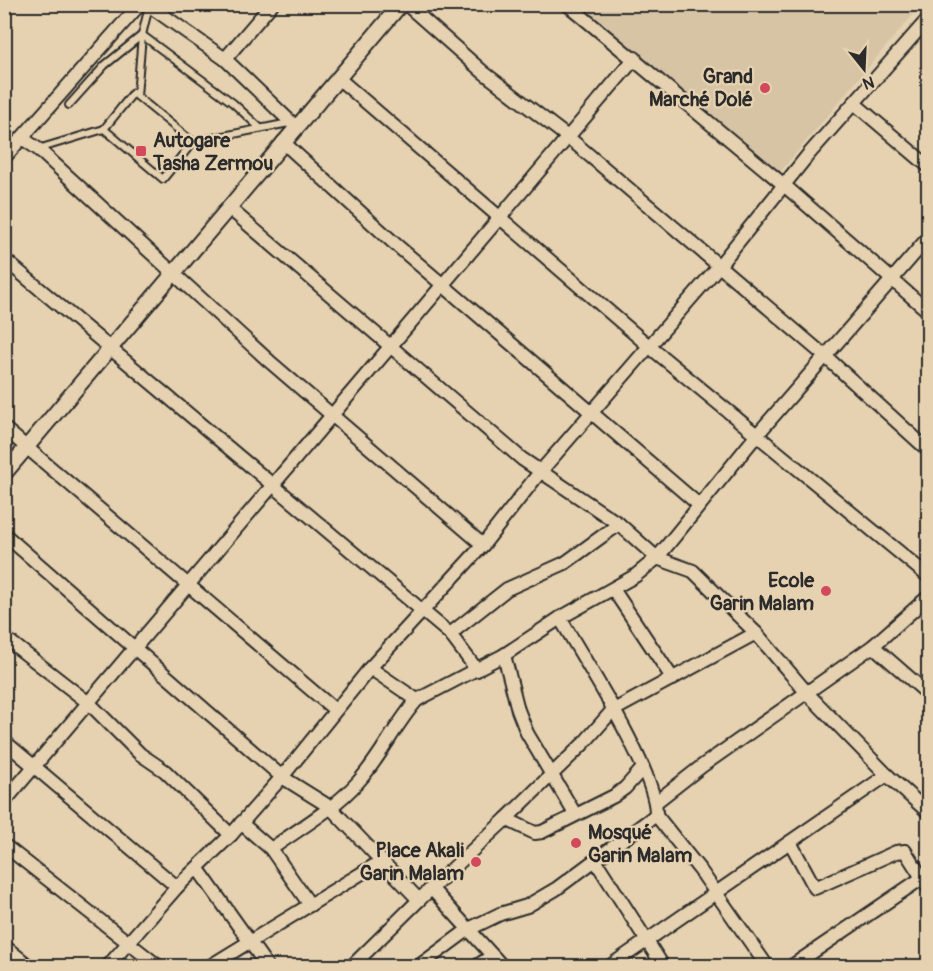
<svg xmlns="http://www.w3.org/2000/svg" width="933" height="971" viewBox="0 0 933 971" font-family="Pangolin,sans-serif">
  <rect width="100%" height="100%" fill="#e6d2b0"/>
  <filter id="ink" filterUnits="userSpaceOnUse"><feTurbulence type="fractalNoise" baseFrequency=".0167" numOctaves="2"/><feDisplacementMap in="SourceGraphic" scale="12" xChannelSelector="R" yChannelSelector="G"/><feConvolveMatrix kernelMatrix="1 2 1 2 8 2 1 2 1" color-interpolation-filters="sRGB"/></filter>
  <g filter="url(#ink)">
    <polygon fill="#d6c4a5" points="580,5 921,5 780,172"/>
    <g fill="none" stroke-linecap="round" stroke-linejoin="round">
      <g stroke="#2b2b2b" stroke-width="10">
        <g id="service">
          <polyline points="137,96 142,35 149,6"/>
          <polyline points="69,105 105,65 142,35 233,103 260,128"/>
          <polyline points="193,142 133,93 104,129 163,179 193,142 289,123"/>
          <polyline points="38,149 104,129"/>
        </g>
      </g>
      <g stroke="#2b2b2b" stroke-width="16">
        <g id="minor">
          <polyline points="147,4 225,59 296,127"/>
          <polyline points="406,4 483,72 569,138 826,357 928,450"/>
          <polyline points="567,4 784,185 928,311"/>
          <polyline points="225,59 272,4"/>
          <polyline points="338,78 650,347 928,576"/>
          <polyline points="854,103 928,166"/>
          <polyline points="22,138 38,149 269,361 483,545"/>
          <polyline points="283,142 394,243 699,505"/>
          <polyline points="4,158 140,4"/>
          <polyline points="229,208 522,459 619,524 657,558 756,436 928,238"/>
          <polyline points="4,259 450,634 477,670"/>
          <polyline points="4,428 335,710"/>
          <polyline points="4,534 282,777 330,807 419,900"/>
          <polyline points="613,589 673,679"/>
          <path d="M560 618C583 658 658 774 656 815L700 870 767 966"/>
          <polyline points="450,634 507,589 565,563 619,524"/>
          <polyline points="4,637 90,704 140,754 165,771 231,835"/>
          <polyline points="873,646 928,694"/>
          <polyline points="504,655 518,710 527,733 575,814"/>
          <polyline points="370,668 417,700 504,655 560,618 635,576 657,558 693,571 756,633 807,693 887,775 928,812"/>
          <polyline points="4,741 177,887"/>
          <polyline points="4,802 635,58"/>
          <polyline points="656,802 702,766 873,646 928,597"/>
          <polyline points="506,819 584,743 612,711 756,633"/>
          <polyline points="241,823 271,849 310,905"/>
          <polyline points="790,842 815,888 896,852 905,851 928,887"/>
          <polyline points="4,845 158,966"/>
          <path d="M271 849C300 828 334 809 358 782 381 757 394 726 417 700"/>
          <polyline points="595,860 663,966"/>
          <polyline points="198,869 267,966"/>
          <polyline points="431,888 502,966"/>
          <polyline points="4,946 29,966"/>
          <polyline points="108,966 177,887 231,835 282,777 370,668 483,545 540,472 718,267 808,155 928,19"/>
          <polyline points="210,966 380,862"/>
          <polyline points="352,966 419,900 506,819 535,833 542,832 614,796 625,788 643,768"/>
          <polyline points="419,966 469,929 500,914 527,906 556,889 656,815"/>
          <polyline points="477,966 492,956"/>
          <polyline points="610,966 887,775"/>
          <polyline points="792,966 928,874"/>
        </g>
      </g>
      <g stroke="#2b2b2b" stroke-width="18">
        <polyline id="tertiary" points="4,474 401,4"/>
      </g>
      <use href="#service" stroke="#e6d2b0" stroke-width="6"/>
      <use href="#minor" stroke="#e6d2b0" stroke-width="12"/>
      <use href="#tertiary" stroke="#e6d2b0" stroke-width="14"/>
    </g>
  </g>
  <g fill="#d1495b" stroke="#e6d2b0" stroke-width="2">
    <circle cx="765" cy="88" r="6"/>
    <rect x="135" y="145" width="12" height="12" rx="3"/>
    <circle cx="826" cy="591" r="6"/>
    <circle cx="576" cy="843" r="6"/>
    <circle cx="476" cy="862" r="6"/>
  </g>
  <g text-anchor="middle" stroke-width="4.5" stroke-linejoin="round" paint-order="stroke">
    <g font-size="20" font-weight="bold" fill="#2b2b2b" stroke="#e6d2b0" text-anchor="end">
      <text x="753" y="83">Grand<tspan x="753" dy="23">Marché Dolé</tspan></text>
      <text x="153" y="147" text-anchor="start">Autogare<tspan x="153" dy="23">Tasha Zermou</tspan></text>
      <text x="814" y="587">Ecole<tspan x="814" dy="23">Garin Malam</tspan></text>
      <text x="588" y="839" text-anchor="start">Mosqué<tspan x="588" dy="23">Garin Malam</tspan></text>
      <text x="464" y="857">Place Akali<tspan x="464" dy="23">Garin Malam</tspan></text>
    </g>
  </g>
  <rect width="933" height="971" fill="none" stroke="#e6d2b0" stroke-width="24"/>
  <rect x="12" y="12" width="909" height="947" fill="none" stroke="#2b2b2b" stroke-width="2" filter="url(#ink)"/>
  <g transform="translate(864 69) rotate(162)" stroke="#e6d2b0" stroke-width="4.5" paint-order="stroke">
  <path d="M0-4.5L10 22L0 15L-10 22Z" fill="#2b2b2b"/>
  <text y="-9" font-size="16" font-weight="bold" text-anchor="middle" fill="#2b2b2b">N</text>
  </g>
</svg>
